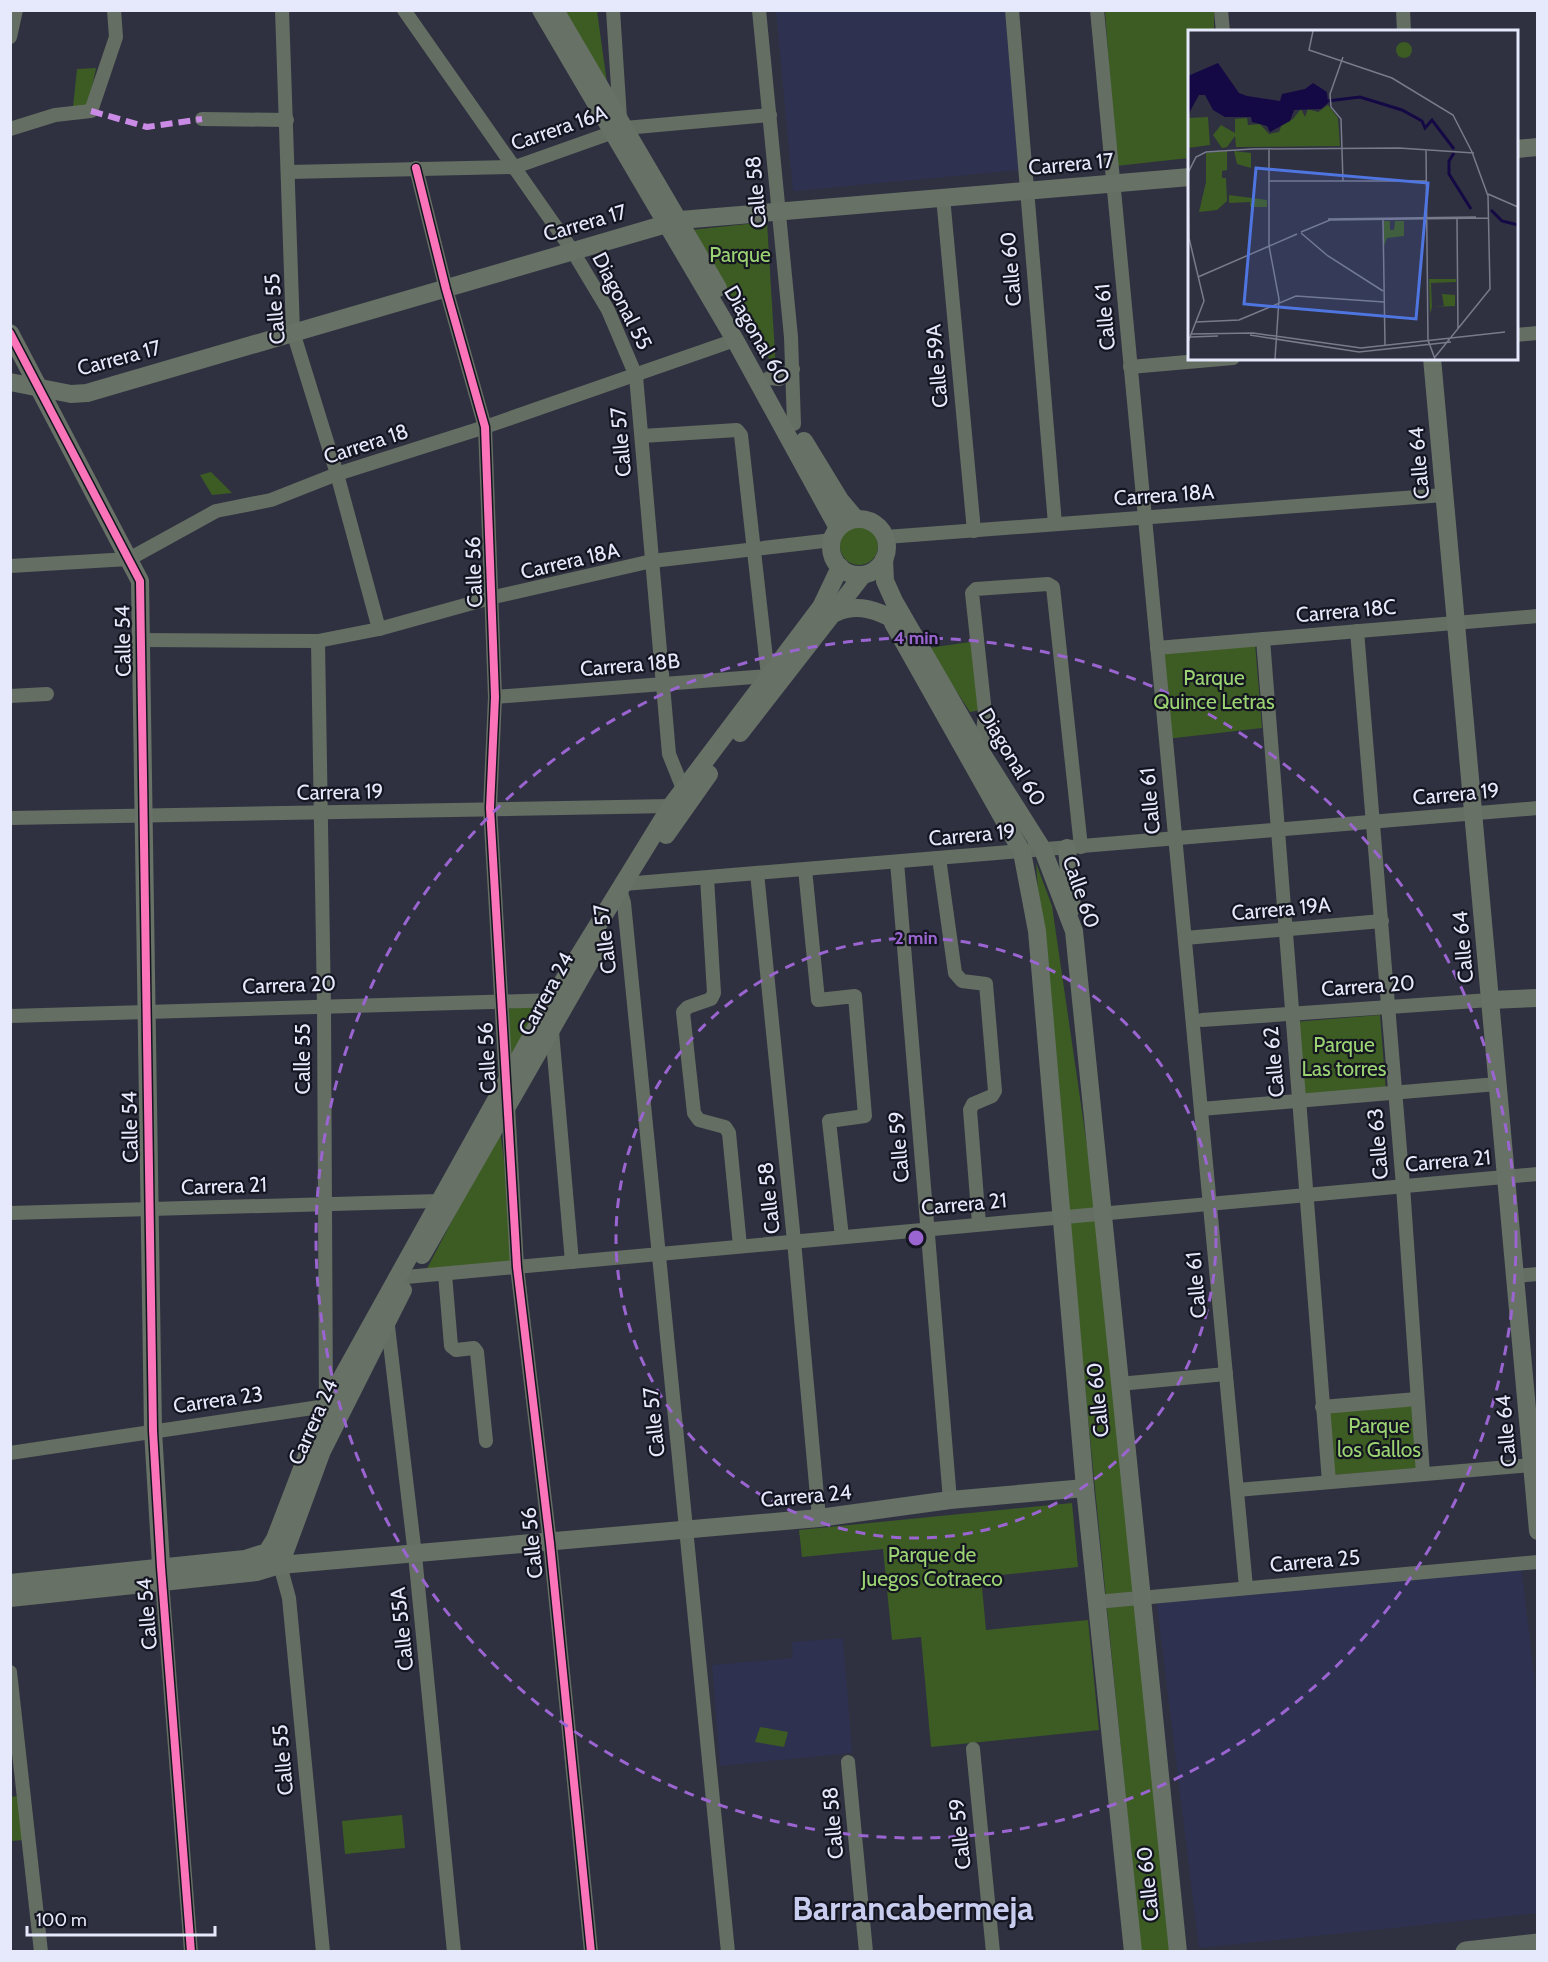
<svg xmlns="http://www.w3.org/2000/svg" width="1548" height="1962" viewBox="0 0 1548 1962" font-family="Cabin,sans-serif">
  <rect width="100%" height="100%" fill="#2f3140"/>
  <g fill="#2f3150">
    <polygon points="776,11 1006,11 1022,170 793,191"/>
    <polygon points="1521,1566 1538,1708 1537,1913 1199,1948 1156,1597"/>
    <polygon points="843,1638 852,1753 720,1766 712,1665 793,1658 792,1642"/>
  </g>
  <g fill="#3c5c23">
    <polygon points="563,11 597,11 607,83"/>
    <polygon points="1105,11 1214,11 1214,31 1190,32 1189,158 1116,166"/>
    <polygon points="96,68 88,108 73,107 77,69"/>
    <polygon points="767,222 776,370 691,230"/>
    <polygon points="211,472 232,493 212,495 200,475"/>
    <circle cx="859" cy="546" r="19"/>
    <polygon points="977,641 980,710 970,712 928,648"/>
    <polygon points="1255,643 1262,728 1166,739 1158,651"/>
    <polygon points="1036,863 1052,906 1097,1214 1172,1951 1141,1951 1044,975"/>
    <polygon points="544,1005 509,1058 505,1009"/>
    <polygon points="1380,1015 1386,1091 1303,1099 1294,1022"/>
    <polygon points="500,1129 518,1270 421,1280"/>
    <polygon points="1413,1403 1418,1468 1333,1475 1328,1409"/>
    <polygon points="1072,1503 1078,1567 981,1577 986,1630 1088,1620 1099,1730 931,1747 921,1637 892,1640 883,1549 802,1557 799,1530"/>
    <polygon points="760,1727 788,1732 784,1747 755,1742"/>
    <polygon points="18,1796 23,1840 11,1841 10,1797"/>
    <polygon points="402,1815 405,1848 345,1854 342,1821"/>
  </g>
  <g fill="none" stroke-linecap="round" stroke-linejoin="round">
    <g stroke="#656e62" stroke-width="14">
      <polyline points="282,10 293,332 337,474 379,629"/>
      <polyline points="404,10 572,250 608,310 636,376 669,754 683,789"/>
      <polyline points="613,10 620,118"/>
      <polyline points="759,10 791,337 794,424"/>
      <polyline points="1012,10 1055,524"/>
      <polyline points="1097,10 1246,1587"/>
      <polyline points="1221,10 1223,32"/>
      <polyline points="1403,10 1404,32"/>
      <polyline points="10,37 16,10"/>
      <polyline points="202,119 287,120"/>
      <polyline points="10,129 55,115 91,111 116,37 114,10"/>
      <polyline points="416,168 446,289 485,427 495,697 490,808 506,1081"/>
      <polyline points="289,172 515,167 625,128 770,115"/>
      <polyline points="943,197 974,531"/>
      <polyline points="1516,335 1538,333"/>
      <polyline points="1130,367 1233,358"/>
      <polyline points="769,378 779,379 793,369"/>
      <polyline points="886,537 1444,495"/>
      <polyline points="10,566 129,559 216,511 271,500 337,474 485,427 735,340"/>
      <polyline points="1357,631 1403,1186 1423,1474"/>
      <polyline points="1263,639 1329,1482"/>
      <polyline points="141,640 318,641 379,629 494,597 652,561 832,540"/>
      <polyline points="1157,648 1538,616"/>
      <polyline points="10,696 47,694"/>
      <polyline points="495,697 768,676 741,435 737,430 642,436"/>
      <polyline points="981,752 985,713 972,593 976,589 1048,584 1053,587 1081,847"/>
      <polyline points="10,818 671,806"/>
      <polyline points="939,858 955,973 962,981 986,984 995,1091 992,1096 973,1104 970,1110 979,1224"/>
      <polyline points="897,862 950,1500"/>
      <polyline points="805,869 818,1000 855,996 865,1116 829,1121 842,1237"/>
      <polyline points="757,873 794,1241 819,1518"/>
      <polyline points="707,878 714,993 711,999 688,1007 683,1012 694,1113 699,1120 725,1127 729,1133 740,1246"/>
      <polyline points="624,884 1538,808"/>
      <polyline points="620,889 624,903 728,1952"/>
      <polyline points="1185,938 1382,921"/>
      <polyline points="10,1016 557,1000"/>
      <polyline points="1202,1020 1490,1000"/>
      <polyline points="552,1031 572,1262"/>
      <polyline points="508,1106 517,1267 550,1543 591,1952"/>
      <polyline points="1201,1109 1497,1084"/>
      <polyline points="10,1213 438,1201"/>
      <polyline points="445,1274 451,1346 456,1350 474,1348 477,1352 486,1441"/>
      <polyline points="1515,1276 1538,1274"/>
      <polyline points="395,1278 1538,1174"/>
      <polyline points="387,1318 415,1555 454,1952"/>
      <polyline points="1119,1384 1226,1374"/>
      <polyline points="1322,1407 1417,1399"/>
      <polyline points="10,1453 326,1406 324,1007 318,641"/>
      <polyline points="1237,1490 1532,1465"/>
      <polyline points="280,1565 289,1598 323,1952"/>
      <polyline points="162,1581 191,1952"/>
      <polyline points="1096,1602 1538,1562"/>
      <polyline points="10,1672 41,1952"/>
      <polyline points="973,1749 993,1952"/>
      <polyline points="848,1762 866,1952"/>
    </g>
    <g stroke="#677165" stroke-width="18">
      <polyline points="541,10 735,340 838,528"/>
      <polyline points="555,10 718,288"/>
      <polyline points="1516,149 1538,147"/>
      <polyline points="10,333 140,581 153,1431 162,1581"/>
      <polyline points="1432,358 1538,1531"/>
      <polyline points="10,382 71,394 87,393 680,220 1190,177"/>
      <polyline points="804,441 840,500 856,519"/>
      <circle cx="859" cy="547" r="28"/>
      <polyline points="884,559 885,581 894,601 981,752 1043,850 1074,931 1178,1952"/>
      <path d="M835 613C854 604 871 608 889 617"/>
      <polyline points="893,623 1022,852 1037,931 1085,1488 1133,1952"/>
      <polyline points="740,733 862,576"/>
      <polyline points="666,835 709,774"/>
      <polyline points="1067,848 1072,908"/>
      <polyline points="1490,1000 1538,998"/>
      <polyline points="422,1255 599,946"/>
      <polyline points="280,1565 322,1451 403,1290"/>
      <polyline points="10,1583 245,1559 267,1552 275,1539 326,1406 551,1001 671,806 821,607 840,567"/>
      <polyline points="10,1598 257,1572 280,1565 819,1518 950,1500 1085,1488"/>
    </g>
    <polyline stroke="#666f66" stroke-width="21" points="1466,1952 1538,1944"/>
    <polyline stroke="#ca8be6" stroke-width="6" stroke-dasharray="12 6" stroke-linecap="butt" points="91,111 147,127 202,119"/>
    <g stroke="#141521" stroke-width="11">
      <g id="cycleway">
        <polyline points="416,168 446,289 485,427 495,697 490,808 517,1267 550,1543 591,1952"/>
        <polyline points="10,333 140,581 153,1431 161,1567 191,1952"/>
      </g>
    </g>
    <use href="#cycleway" stroke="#fb73b8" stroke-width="8"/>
  </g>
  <g fill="none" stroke="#9b65d1" stroke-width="3" stroke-dasharray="10 8">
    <circle cx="916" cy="1238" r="300"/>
    <circle cx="916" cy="1238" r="600"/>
  </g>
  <g text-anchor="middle" stroke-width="4.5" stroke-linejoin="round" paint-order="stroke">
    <g font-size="21" fill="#e6e9fb" stroke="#141521">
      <text transform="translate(559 128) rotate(-19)" y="7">Carrera 16A</text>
      <text transform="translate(1071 164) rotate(-5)" y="7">Carrera 17</text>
      <text transform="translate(756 192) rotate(-95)" y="7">Calle 58</text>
      <text transform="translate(585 223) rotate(-16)" y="7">Carrera 17</text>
      <text transform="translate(1011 269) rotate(-95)" y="7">Calle 60</text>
      <text transform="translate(622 301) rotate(63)" y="7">Diagonal 55</text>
      <text transform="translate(275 309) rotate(-95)" y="7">Calle 55</text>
      <text transform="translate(1105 317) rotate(-95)" y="7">Calle 61</text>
      <text transform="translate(757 335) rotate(60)" y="7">Diagonal 60</text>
      <text transform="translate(119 358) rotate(-15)" y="7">Carrera 17</text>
      <text transform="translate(937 366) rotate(-95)" y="7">Calle 59A</text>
      <text transform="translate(621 442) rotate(-95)" y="7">Calle 57</text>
      <text transform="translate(366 444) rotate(-18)" y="7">Carrera 18</text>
      <text transform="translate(1419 463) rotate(-95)" y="7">Calle 64</text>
      <text transform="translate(1164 495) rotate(-4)" y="7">Carrera 18A</text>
      <text transform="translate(570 561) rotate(-13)" y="7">Carrera 18A</text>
      <text transform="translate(474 572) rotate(-92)" y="7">Calle 56</text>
      <text transform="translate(1346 611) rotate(-5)" y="7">Carrera 18C</text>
      <text transform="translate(123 641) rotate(-91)" y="7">Calle 54</text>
      <text transform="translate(630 665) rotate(-5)" y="7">Carrera 18B</text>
      <text transform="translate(1012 757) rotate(59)" y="7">Diagonal 60</text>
      <text transform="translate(340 792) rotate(-1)" y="7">Carrera 19</text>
      <text transform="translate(1456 794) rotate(-5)" y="7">Carrera 19</text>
      <text transform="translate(1150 801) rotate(-95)" y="7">Calle 61</text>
      <text transform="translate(972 835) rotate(-5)" y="7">Carrera 19</text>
      <text transform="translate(1081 892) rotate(71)" y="7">Calle 60</text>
      <text transform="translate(1281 909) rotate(-5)" y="7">Carrera 19A</text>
      <text transform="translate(605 939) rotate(-97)" y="7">Calle 57</text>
      <text transform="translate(1463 947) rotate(-95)" y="7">Calle 64</text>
      <text transform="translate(289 985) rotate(-2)" y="7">Carrera 20</text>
      <text transform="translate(1368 986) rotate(-4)" y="7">Carrera 20</text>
      <text transform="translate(546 994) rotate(-61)" y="7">Carrera 24</text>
      <text transform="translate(487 1058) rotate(-93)" y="7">Calle 56</text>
      <text transform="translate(303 1059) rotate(-90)" y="7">Calle 55</text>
      <text transform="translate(1274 1062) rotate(-95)" y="7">Calle 62</text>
      <text transform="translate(130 1127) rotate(-91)" y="7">Calle 54</text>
      <text transform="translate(1378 1144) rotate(-95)" y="7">Calle 63</text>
      <text transform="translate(899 1147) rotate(-95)" y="7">Calle 59</text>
      <text transform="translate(1448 1161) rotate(-5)" y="7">Carrera 21</text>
      <text transform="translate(224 1186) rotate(-2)" y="7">Carrera 21</text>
      <text transform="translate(769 1198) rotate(-96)" y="7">Calle 58</text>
      <text transform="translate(964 1204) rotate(-5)" y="7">Carrera 21</text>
      <text transform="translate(1196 1285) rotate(-95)" y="7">Calle 61</text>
      <text transform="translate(218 1400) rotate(-8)" y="7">Carrera 23</text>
      <text transform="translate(1098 1400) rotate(-96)" y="7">Calle 60</text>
      <text transform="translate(313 1422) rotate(-66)" y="7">Carrera 24</text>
      <text transform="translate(654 1422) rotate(-96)" y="7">Calle 57</text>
      <text transform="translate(1506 1431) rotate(-95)" y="7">Calle 64</text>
      <text transform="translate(806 1496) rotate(-5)" y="7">Carrera 24</text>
      <text transform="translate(532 1543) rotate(-96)" y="7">Calle 56</text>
      <text transform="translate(1315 1561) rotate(-5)" y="7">Carrera 25</text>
      <text transform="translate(147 1614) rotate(-95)" y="7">Calle 54</text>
      <text transform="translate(402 1629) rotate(-96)" y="7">Calle 55A</text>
      <text transform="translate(283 1760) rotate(-95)" y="7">Calle 55</text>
      <text transform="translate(833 1823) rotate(-95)" y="7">Calle 58</text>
      <text transform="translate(960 1834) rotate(-96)" y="7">Calle 59</text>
      <text transform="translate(1148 1884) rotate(-96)" y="7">Calle 60</text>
    </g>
    <g font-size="21" fill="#9bd373" stroke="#141521">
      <text x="740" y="262">Parque</text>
      <text x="1214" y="685">Parque<tspan x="1214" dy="24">Quince Letras</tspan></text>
      <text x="1344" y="1052">Parque<tspan x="1344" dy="24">Las torres</tspan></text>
      <text x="1379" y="1433">Parque<tspan x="1379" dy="24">los Gallos</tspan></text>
      <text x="932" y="1562">Parque de<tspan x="932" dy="24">Juegos Cotraeco</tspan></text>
    </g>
    <g font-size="33" font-weight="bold" fill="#c8cdf0" stroke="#141521">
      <text x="913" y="1920">Barrancabermeja</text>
    </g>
  </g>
  <g transform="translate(1188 30)">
    <rect width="330" height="330" fill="#2f3140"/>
    <path d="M208 20a8 8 0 1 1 16 0a8 8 0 1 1-16 0ZM140 75 150 88 152 116 48 117 47 106 39 117 34 118 25 105 33 95 47 103V89L59 88 60 95 72 94 81 104 91 102 94 94 105 89 113 79 117 87 120 79 130 82ZM20 87 22 115 0 118V88ZM39 121V140L34 141V148H38L39 171 29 180 11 182 18 152V123ZM46 121 63 123V138L49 134ZM41 165 79 170V177H62V172L41 173ZM196 191H202V200H206L207 191H216V206L199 208 196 216ZM241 249H268V252L243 253 244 277H256L254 264 267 265V276L244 277 242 284Z" fill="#3c5c23"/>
    <path d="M30 33 51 63 59 66 92 71 94 64 117 59 125 53 139 62 140 73 133 79 106 80 102 91 82 102 79 96 64 92 63 87H37L25 80 17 65H11L0 85V46Z" fill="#140944"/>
    <path fill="none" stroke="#140944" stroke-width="3" d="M139 71 172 67 214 80 234 91 237 98 244 90 266 119M266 123 261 131V144L283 179M303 180 314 191 330 195"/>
    <path fill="none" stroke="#787b8b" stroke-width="1.5" d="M125 1 121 20 204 48 265 85 284 122 300 166 302 259 247 327M81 118V216L91 269 87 329M238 119 240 310 247 329M81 151H239M155 151 153 89 143 77 142 64 155 27M300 164 330 177M140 189 288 187M269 189 270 299M195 190 197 315M113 202 142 190 301 188M113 203 140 226 195 261M10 247 109 204M8 292 51 290 108 266 196 272M3 304 65 303 173 318 317 302M62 305 171 322 263 312M2 307 30 306M0 312 16 271 1 208 0 143 8 127 18 122 64 119 211 118 286 123"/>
    <path fill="#4f75e1" fill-opacity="0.15" stroke="#4f75e1" stroke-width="3" d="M68 138 240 153 228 289 56 274Z"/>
    <rect width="330" height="330" fill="none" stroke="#e6e9fb" stroke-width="3"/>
  </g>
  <circle cx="916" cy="1238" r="9" fill="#9b65d1" stroke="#141521" stroke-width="3"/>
  <g font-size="18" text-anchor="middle" font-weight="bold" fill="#9b65d1" stroke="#141521" stroke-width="4.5" stroke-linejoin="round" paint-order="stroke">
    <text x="916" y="644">4 min</text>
    <text x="916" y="944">2 min</text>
  </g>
  <rect width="1548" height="1962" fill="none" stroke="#e6e9fb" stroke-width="24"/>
  <path d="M27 1926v9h188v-9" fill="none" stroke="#e6e9fb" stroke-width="3"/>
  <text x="36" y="1926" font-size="18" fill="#e6e9fb" stroke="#141521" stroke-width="4.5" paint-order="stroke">100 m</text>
</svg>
